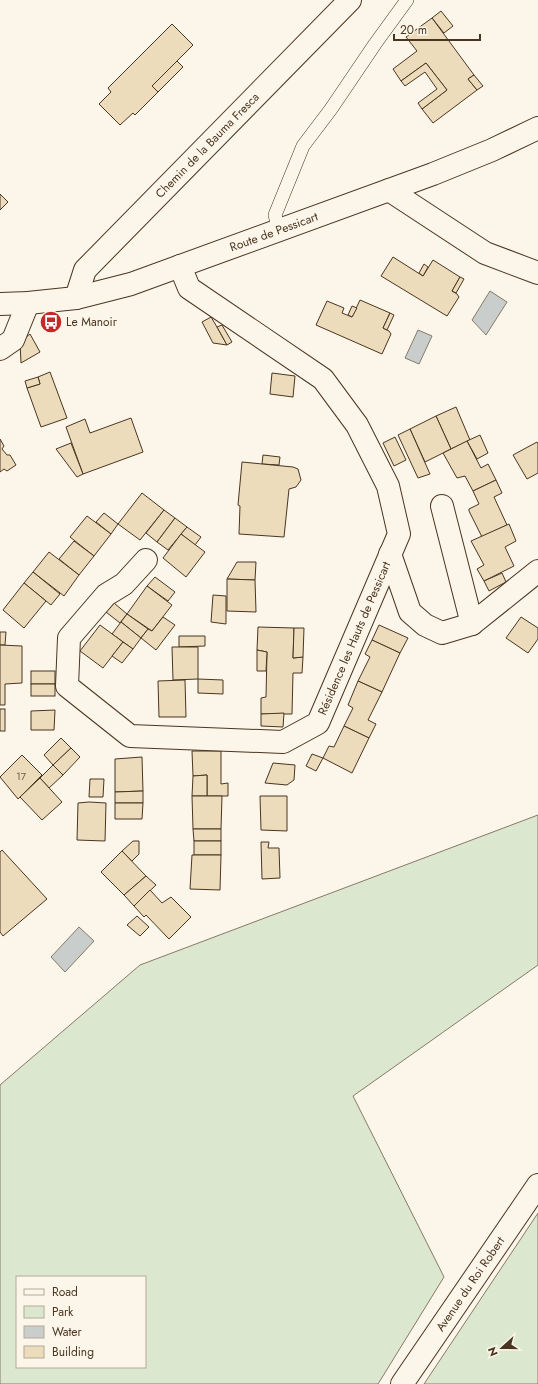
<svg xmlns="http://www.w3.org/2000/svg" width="538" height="1384" viewBox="0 0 538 1384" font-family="Jost,sans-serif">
  <rect width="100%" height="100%" fill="#fbf6e9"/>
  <g fill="#dce7d0" stroke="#887966" fill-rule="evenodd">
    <path d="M538 815V965L353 1096 444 1277 378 1384H0V1085L140 965ZM17 1277H145V1367H17Z"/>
    <polygon points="538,1213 538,1384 424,1384"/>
  </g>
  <g fill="#c9cecd" stroke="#887966">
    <polygon points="490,291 507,302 486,335 472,320"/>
    <polygon points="418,330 432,336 419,364 405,358"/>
    <polygon points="79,927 94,941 65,972 51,957"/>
  </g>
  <g fill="#ecdcbc" stroke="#4a3520">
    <polygon points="441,11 453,26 444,33 432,18"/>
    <polygon points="432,18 474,75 468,79 477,90 433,123 422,109 447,90 426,63 401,81 393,69 417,51 406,37"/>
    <polygon points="172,24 193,45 152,86 158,92 135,115 133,113 120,125 99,104 111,92 108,88"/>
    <polygon points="177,61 183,67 158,92 152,86"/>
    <polygon points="426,63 447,90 422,109 418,103 437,89 425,72 405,86 401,81"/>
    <polygon points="474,75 483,86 477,90 468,79"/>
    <polygon points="0,194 8,202 0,210"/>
    <polygon points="393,257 423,276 433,260 460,277 452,291 457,294 459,297 447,316 381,276"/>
    <polygon points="424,264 428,267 423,276 419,273"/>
    <polygon points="460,277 464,279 456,293 452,291"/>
    <polygon points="360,300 390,313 383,328 389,331 391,334 382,354 316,325 327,301 344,308 342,313 352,317"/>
    <polygon points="352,306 357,308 352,317 348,315"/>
    <polygon points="390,313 394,315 387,330 383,328"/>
    <polygon points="211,317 217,327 227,345 213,343 202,322"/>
    <polygon points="222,325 232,342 227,345 217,327"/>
    <polygon points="30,334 40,352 21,363 20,342"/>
    <polygon points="50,372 67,418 41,427 27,388 40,384 38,377"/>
    <polygon points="272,373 295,376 293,397 270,394"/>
    <polygon points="38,377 40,384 27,388 25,381"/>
    <polygon points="456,407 470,440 451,449 436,416"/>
    <polygon points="436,416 451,449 425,462 410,429"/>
    <polygon points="131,418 143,452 83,474 66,427 85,419 90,433"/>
    <polygon points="410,429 430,474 418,478 398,435"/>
    <polygon points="480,435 488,453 477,459 467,441"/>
    <polygon points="395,437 406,460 394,466 383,443"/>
    <polygon points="0,439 4,446 2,449 7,455 10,455 16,465 7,471 4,469 0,472"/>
    <polygon points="467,441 481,468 488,464 496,480 473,491 465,476 457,478 443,453"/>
    <polygon points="537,442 538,444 538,473 527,479 513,455"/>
    <polygon points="71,443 83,474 77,477 56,449"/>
    <polygon points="263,455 280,457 279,465 262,464"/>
    <polygon points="242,462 293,467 298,469 301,480 296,487 289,489 284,537 239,534 240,506 238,505"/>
    <polygon points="496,480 502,493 494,497 507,525 482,537 469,511 469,509 479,504 473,491"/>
    <polygon points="142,493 164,510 140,540 118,524"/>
    <polygon points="164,510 175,518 157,542 146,533"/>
    <polygon points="104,513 118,524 111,534 96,522"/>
    <polygon points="87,516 111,534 94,556 70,537"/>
    <polygon points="175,518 187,527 168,550 157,542"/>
    <polygon points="509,524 516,541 505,547 514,566 484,581 477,569 484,565 471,541"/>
    <polygon points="187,527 201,537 195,545 181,534"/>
    <polygon points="181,534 205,552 186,577 163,558"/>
    <polygon points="74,541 94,556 79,575 59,559"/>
    <polygon points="49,552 79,575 64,596 33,572"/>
    <polygon points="237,562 256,562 255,580 227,579"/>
    <polygon points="33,572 60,594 51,605 24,583"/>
    <polygon points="502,573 506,582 489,591 484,581"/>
    <polygon points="155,577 175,592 168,601 147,586"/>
    <polygon points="227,579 255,580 256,612 227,611"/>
    <polygon points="24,583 46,601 24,628 3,610"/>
    <polygon points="147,586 172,605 152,631 127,614"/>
    <polygon points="213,595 226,596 226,624 211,622"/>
    <polygon points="114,603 127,614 120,623 106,612"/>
    <polygon points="127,614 148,629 141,638 121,622"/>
    <polygon points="163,617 175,625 156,650 141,638 148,629 152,631"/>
    <polygon points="521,617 538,628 538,639 528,653 506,638"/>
    <polygon points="121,622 141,638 133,649 112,634"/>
    <polygon points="100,625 123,642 103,668 80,651"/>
    <polygon points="379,625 408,638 400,653 372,640"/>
    <polygon points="258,627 294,628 293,658 303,657 302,673 293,673 292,714 261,714 261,698 266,697 267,652 257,650"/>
    <polygon points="294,628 304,628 303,657 293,658"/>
    <polygon points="0,632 6,632 5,645 0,645"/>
    <polygon points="179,636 205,636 205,646 179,647"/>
    <polygon points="372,640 400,653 382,692 358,681 370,657 365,654"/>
    <polygon points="123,642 133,649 122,663 112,656"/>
    <polygon points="0,645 22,646 22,683 5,684 5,705 0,705"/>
    <polygon points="172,647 198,647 198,679 173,680"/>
    <polygon points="257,650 267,652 266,671 257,671"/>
    <rect x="31" y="671" width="24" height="13"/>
    <polygon points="198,679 223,680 223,694 198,693"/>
    <polygon points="185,680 186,717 159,717 158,681"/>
    <polygon points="358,681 382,692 368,720 376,724 369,738 344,726 353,708 348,705"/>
    <rect x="31" y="684" width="24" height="12"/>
    <rect x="0" y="709" width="5" height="22"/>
    <polygon points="55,710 54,730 31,730 31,711"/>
    <polygon points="284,713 283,727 261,726 261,714"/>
    <polygon points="344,726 369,738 352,773 323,758 329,746 334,747"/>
    <polygon points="61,738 71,748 53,765 44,755"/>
    <polygon points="71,748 80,757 63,775 53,765"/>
    <polygon points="192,751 221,751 221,784 228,783 228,796 207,796 207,775 193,776"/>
    <polygon points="312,754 323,758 316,771 306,766"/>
    <polygon points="22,755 42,775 18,799 0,777"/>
    <polygon points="142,757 143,791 115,792 115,759"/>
    <polygon points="273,763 295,765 294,780 287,785 265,783"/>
    <polygon points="53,765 63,775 49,788 40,778"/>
    <polygon points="207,775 207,796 192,796 193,776"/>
    <polygon points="40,778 62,802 42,820 20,797"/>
    <polygon points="90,779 104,779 103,797 89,797"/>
    <polygon points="143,791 143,803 115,803 115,792"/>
    <polygon points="192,796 222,796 221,829 193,829"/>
    <polygon points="260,796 287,796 287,831 261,830"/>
    <polygon points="89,802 106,803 105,841 77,840 78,803"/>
    <polygon points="115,803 143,803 142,819 115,819"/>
    <polygon points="193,829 221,829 221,841 194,841"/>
    <polygon points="133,841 139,841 139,854 132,861 122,851"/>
    <rect x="194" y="841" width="27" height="14"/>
    <polygon points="261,842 269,842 268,848 279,848 280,878 262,879"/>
    <polygon points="2,850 47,899 3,936 0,932 0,852"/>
    <polygon points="122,851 146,876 124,895 101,872"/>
    <polygon points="192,855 221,855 220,890 190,889"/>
    <polygon points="146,876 156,885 134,906 124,895"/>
    <polygon points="150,890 162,903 171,897 191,917 169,939 146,915 144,917 134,906"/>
    <polygon points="137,916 149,927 140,936 127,925"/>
  </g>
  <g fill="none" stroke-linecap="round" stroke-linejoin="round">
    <g stroke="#4a3520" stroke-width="14">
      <polyline id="lane" points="279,231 275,215 303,146 331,109 375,44 407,0"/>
    </g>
    <g stroke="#4a3520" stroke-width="24">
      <g id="street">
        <polyline points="389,190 485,253 538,273"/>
        <path id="s1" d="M76 298 85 270 350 0"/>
        <polyline points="0,349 13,340 28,303"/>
        <polyline points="442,506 472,624"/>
        <polyline points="390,554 410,612 425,625 442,633 472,624 538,571"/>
        <path id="s2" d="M146 560 124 584 106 595 69 638 67 686 130 736 283 742 318 723 399 534 388 486 357 425 323 379 189 288 180 266"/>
        <path id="s3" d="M402 1384 538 1185"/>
      </g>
    </g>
    <g stroke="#4a3520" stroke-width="24">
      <g id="secondary">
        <path id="s4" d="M0 304 28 303 76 298 131 284 433 174 492 150 538 128"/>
      </g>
    </g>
    <use href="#lane" stroke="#fbf6e9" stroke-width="13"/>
    <use href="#street" stroke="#fbf6e9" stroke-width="22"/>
    <use href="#secondary" stroke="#fbf6e9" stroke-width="22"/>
  </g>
  <defs>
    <g id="bus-disc" transform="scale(1.15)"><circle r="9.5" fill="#c62828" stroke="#fbf6e9"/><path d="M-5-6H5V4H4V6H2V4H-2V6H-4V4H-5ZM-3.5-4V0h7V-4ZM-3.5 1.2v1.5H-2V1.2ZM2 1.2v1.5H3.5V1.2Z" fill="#fff"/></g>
  </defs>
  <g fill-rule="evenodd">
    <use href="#bus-disc" x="51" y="322"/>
  </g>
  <g text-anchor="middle" stroke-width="3" stroke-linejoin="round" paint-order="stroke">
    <g font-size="10" fill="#725f47">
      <text x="21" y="780">17</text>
    </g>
    <g font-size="12" fill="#4a3520" stroke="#fbf6e9">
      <text dy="4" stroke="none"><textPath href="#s1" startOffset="204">Chemin de la Bauma Fresca</textPath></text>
      <text dy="4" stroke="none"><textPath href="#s4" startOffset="285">Route de Pessicart</textPath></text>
      <text dy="4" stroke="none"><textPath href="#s2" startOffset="524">Résidence les Hauts de Pessicart</textPath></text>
      <text dy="4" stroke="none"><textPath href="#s3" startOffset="121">Avenue du Roi Robert</textPath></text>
    </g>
    <g font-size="12" fill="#4a3520" stroke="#fbf6e9" text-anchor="start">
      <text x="66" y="326">Le Manoir</text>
    </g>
  </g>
  <rect x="16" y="1276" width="130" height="92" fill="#fbf6e9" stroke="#b4a999"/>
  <rect x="24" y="1289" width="20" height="6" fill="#fbf6e9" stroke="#b4a999"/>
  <text x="52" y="1296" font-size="12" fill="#4a3520">Road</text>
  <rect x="24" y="1306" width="20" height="12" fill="#dce7d0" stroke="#b4a999"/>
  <text x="52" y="1316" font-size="12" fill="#4a3520">Park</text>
  <rect x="24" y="1326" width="20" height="12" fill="#c9cecd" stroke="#b4a999"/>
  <text x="52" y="1336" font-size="12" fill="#4a3520">Water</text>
  <rect x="24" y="1346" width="20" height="12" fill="#ecdcbc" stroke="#b4a999"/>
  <text x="52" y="1356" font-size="12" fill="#4a3520">Building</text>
  <g transform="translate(502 1348) rotate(249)" stroke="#fbf6e9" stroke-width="3" paint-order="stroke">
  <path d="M0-3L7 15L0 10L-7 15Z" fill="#4a3520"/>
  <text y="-6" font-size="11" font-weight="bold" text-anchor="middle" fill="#4a3520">N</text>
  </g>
  <path d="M394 34v6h86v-6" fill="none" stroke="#4a3520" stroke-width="2"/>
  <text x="400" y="34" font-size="12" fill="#4a3520" stroke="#fbf6e9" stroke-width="3" paint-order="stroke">20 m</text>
</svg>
